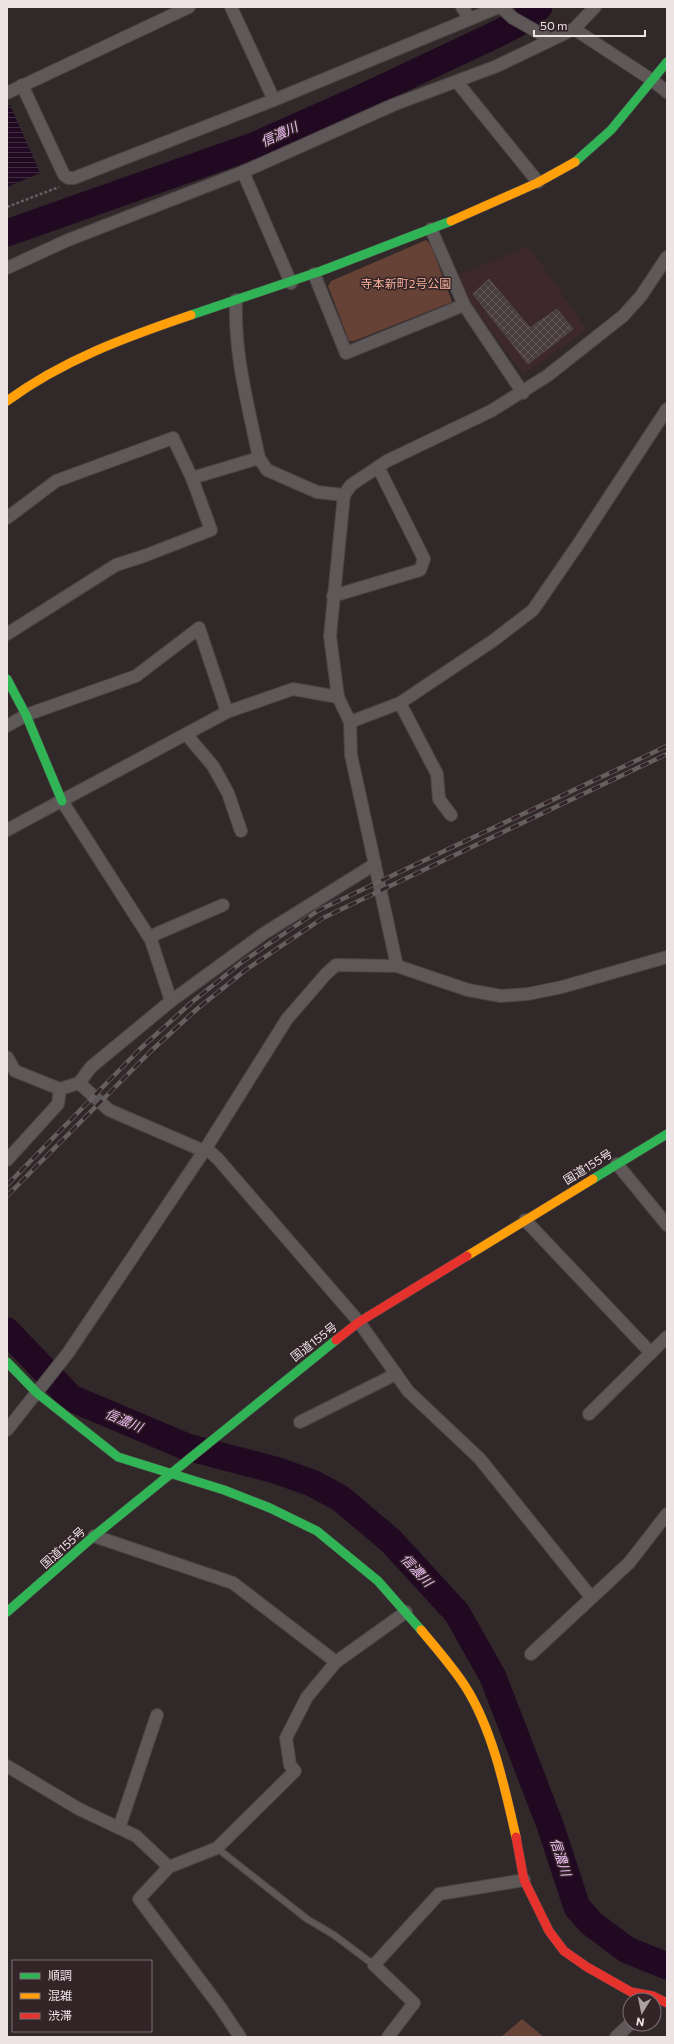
<svg xmlns="http://www.w3.org/2000/svg" width="674" height="2044" viewBox="0 0 674 2044" font-family="Commissioner,'Noto Sans JP',sans-serif">
  <defs>
    <pattern id="water-rules" width="6" height="5" patternUnits="userSpaceOnUse"><rect width="6" height="5" fill="#200921"/><path d="M0 2.5h6" fill="none" stroke="#412d41"/></pattern>
    <pattern id="building-cross-hatch" width="8" height="8" patternUnits="userSpaceOnUse"><rect width="8" height="8" fill="#483c3c"/><path d="M0 0l8 8M0 8l8-8" fill="none" stroke="#635858"/></pattern>
  </defs>
  <rect width="100%" height="100%" fill="#302829"/>
  <polygon fill="#3c282d" points="529,246 587,330 523,375 466,296 458,275"/>
  <g fill="#654136">
    <polygon points="426,240 431,245 452,302 354,341 349,341 328,286 331,281"/>
    <polygon points="522,2019 544,2037 501,2037"/>
  </g>
  <polygon fill="url(#water-rules)" points="10,105 40,173 7,187 7,107"/>
  <g fill="none" stroke-linecap="round" stroke-linejoin="round">
    <g stroke="#200921" stroke-width="27">
      <polyline points="7,233 256,145 359,99 497,34 522,21 539,7"/>
      <polyline points="7,1331 71,1398 187,1447 275,1470 312,1483 340,1498 391,1541 457,1613 493,1677 550,1825 577,1907 591,1923 627,1950 667,1966"/>
    </g>
  </g>
  <polygon fill="url(#building-cross-hatch)" stroke="#534c4c" points="489,279 530,328 557,309 573,329 528,364 473,294"/>
  <g fill="none" stroke-linecap="round" stroke-linejoin="round">
    <g stroke="#4b4344" stroke-width="8">
      <polyline id="lane" points="217,1848 307,1919 334,1935 374,1965"/>
    </g>
    <g stroke="#4b4344" stroke-width="14">
      <g id="street">
        <polyline points="231,7 274,100"/>
        <polyline points="462,7 470,19"/>
        <polyline points="501,7 513,18 550,39"/>
        <polyline points="574,29 652,80 667,92"/>
        <polyline points="457,82 538,182"/>
        <polyline points="22,85 64,175 68,178 74,178 274,100 499,7"/>
        <polyline points="7,93 189,7"/>
        <polyline points="243,172 291,283"/>
        <polyline points="431,229 464,305 523,393"/>
        <polyline points="7,268 68,240 243,172 393,105 497,66 574,29 595,7"/>
        <polyline points="314,274 346,353 464,305"/>
        <path d="M236 300C234 354 248 405 259 458"/>
        <polyline points="192,478 259,458 267,470 317,492 344,495"/>
        <polyline points="7,518 56,481 173,438 192,478 211,530 144,556 116,565 7,634"/>
        <polyline points="333,596 420,570 424,559 378,467"/>
        <polyline points="400,703 437,774 439,799 451,815"/>
        <polyline points="350,722 400,703 494,640 533,610 577,546 667,409"/>
        <polyline points="7,726 26,715 136,676 199,628 227,712"/>
        <polyline points="186,734 213,766 228,793 241,831"/>
        <polyline points="62,801 151,940 171,1001"/>
        <polyline points="7,830 227,712 293,689 338,697"/>
        <polyline points="149,937 223,905"/>
        <polyline points="397,966 351,755 350,722 338,697 330,636 344,495 351,485 387,461 491,411 547,376 623,316 641,296 667,257"/>
        <polyline points="7,1057 15,1071 60,1089 79,1083 91,1067 171,1001 263,934 375,864"/>
        <polyline points="79,1083 109,1110 204,1151"/>
        <polyline points="206,1148 218,1159 359,1322 408,1391 480,1459 591,1597"/>
        <polyline points="7,1160 58,1104 60,1089"/>
        <polyline points="617,1164 667,1225"/>
        <polyline points="525,1220 651,1353"/>
        <polyline points="589,1414 667,1337"/>
        <polyline points="300,1422 396,1374"/>
        <polyline points="7,1430 68,1353 206,1148 287,1019 326,974 336,965 397,966 468,990 501,996 528,994 562,987 667,957"/>
        <polyline points="94,1536 233,1583 336,1662"/>
        <polyline points="531,1654 629,1563 667,1514"/>
        <polyline points="7,1766 79,1809 136,1836 169,1867"/>
        <polyline points="119,1828 157,1715"/>
        <polyline points="240,2037 220,2007 139,1899 169,1867 217,1848 295,1771 290,1765 286,1738 307,1697 336,1662 406,1612"/>
        <polyline points="388,2037 414,2003 374,1965 439,1894 524,1880"/>
        <polyline points="616,2037 630,2024"/>
      </g>
    </g>
    <g stroke="#4b4344" stroke-width="10">
      <g id="fast">
        <polyline points="575,162 611,130 667,62"/>
        <polyline points="191,315 321,271 451,221"/>
        <polyline points="7,679 26,715 62,801"/>
        <polyline points="593,1179 667,1134"/>
        <polyline points="7,1362 37,1393 118,1457 224,1490 270,1508 317,1531 378,1581 421,1630"/>
        <polyline points="7,1612 94,1536 336,1340"/>
      </g>
    </g>
    <g stroke="#4b4344" stroke-width="10">
      <g id="slow">
        <polyline points="451,221 537,183 575,162"/>
        <path d="M7 401C63 360 126 337 191 315"/>
        <polyline points="467,1256 593,1179"/>
        <path d="M421 1630C436 1648 452 1666 465 1686 492 1728 505 1788 516 1837"/>
      </g>
    </g>
    <g stroke="#4b4344" stroke-width="10">
      <g id="jam">
        <polyline points="336,1340 359,1322 467,1256"/>
        <polyline points="516,1837 524,1880 549,1931 564,1951 587,1967 631,1992 653,1996 667,2003"/>
      </g>
    </g>
    <polyline stroke="#635e5f" stroke-width="2.5" stroke-dasharray="3 2" stroke-linecap="butt" points="7,207 59,187"/>
    <use href="#lane" stroke="#5e5859" stroke-width="6"/>
    <use href="#street" stroke="#5e5859" stroke-width="12"/>
    <use href="#fast" stroke="#30b455" stroke-width="9"/>
    <use href="#slow" stroke="#ff9f0a" stroke-width="9"/>
    <use href="#jam" stroke="#e5322d" stroke-width="9"/>
    <g stroke="#655f60" stroke-width="4.5">
      <g id="rail">
        <polyline points="7,1185 140,1049 192,1002 242,962 319,910 667,746"/>
        <polyline points="7,1196 151,1051 197,1009 247,969 323,918 667,754"/>
      </g>
    </g>
    <use href="#rail" stroke="#332428" stroke-width="3" stroke-dasharray="9" stroke-linecap="butt"/>
  </g>
  <g text-anchor="middle" stroke-width="3" stroke-linejoin="round" paint-order="stroke">
    <g font-size="12" fill="#f6af98" stroke="#332428">
      <text x="406" y="288">寺本新町2号公園</text>
    </g>
    <g font-size="12" fill="#ede3e5" stroke="#332428">
      <text transform="translate(588 1167) rotate(-32)" y="4">国道155号</text>
      <text transform="translate(314 1342) rotate(-38)" y="4">国道155号</text>
      <text transform="translate(63 1548) rotate(-42)" y="4">国道155号</text>
    </g>
    <g font-size="13" font-style="italic" fill="#f3c1f7" stroke="#332428">
      <text transform="translate(279 134) rotate(-25)" y="5">信濃川</text>
      <text transform="translate(124 1420) rotate(23)" y="5">信濃川</text>
      <text transform="translate(417 1570) rotate(47)" y="5">信濃川</text>
      <text transform="translate(561 1857) rotate(72)" y="5">信濃川</text>
    </g>
  </g>
  <rect width="674" height="2044" fill="none" stroke="#ede3e5" stroke-width="16"/>
  <rect x="12" y="1960" width="140" height="72" fill="#332428" stroke="#7d7074"/>
  <rect x="20" y="1973" width="20" height="6" fill="#30b455" stroke="#7d7074"/>
  <text x="48" y="1980" font-size="12" fill="#ede3e5">順調</text>
  <rect x="20" y="1993" width="20" height="6" fill="#ff9f0a" stroke="#7d7074"/>
  <text x="48" y="2000" font-size="12" fill="#ede3e5">混雑</text>
  <rect x="20" y="2013" width="20" height="6" fill="#e5322d" stroke="#7d7074"/>
  <text x="48" y="2020" font-size="12" fill="#ede3e5">渋滞</text>
  <g transform="translate(642 2012) rotate(190)"><circle r="19" fill="#332428" stroke="#7d7074"/>
  <path d="M0-3L7 15L0 10L-7 15Z" fill="#aba2a3"/>
  <text y="-6" font-size="11" font-weight="bold" text-anchor="middle" fill="#ede3e5">N</text>
  </g>
  <path d="M534 30v6h111v-6" fill="none" stroke="#ede3e5" stroke-width="2"/>
  <text x="540" y="30" font-size="12" fill="#ede3e5" stroke="#332428" stroke-width="3" paint-order="stroke">50 m</text>
</svg>
